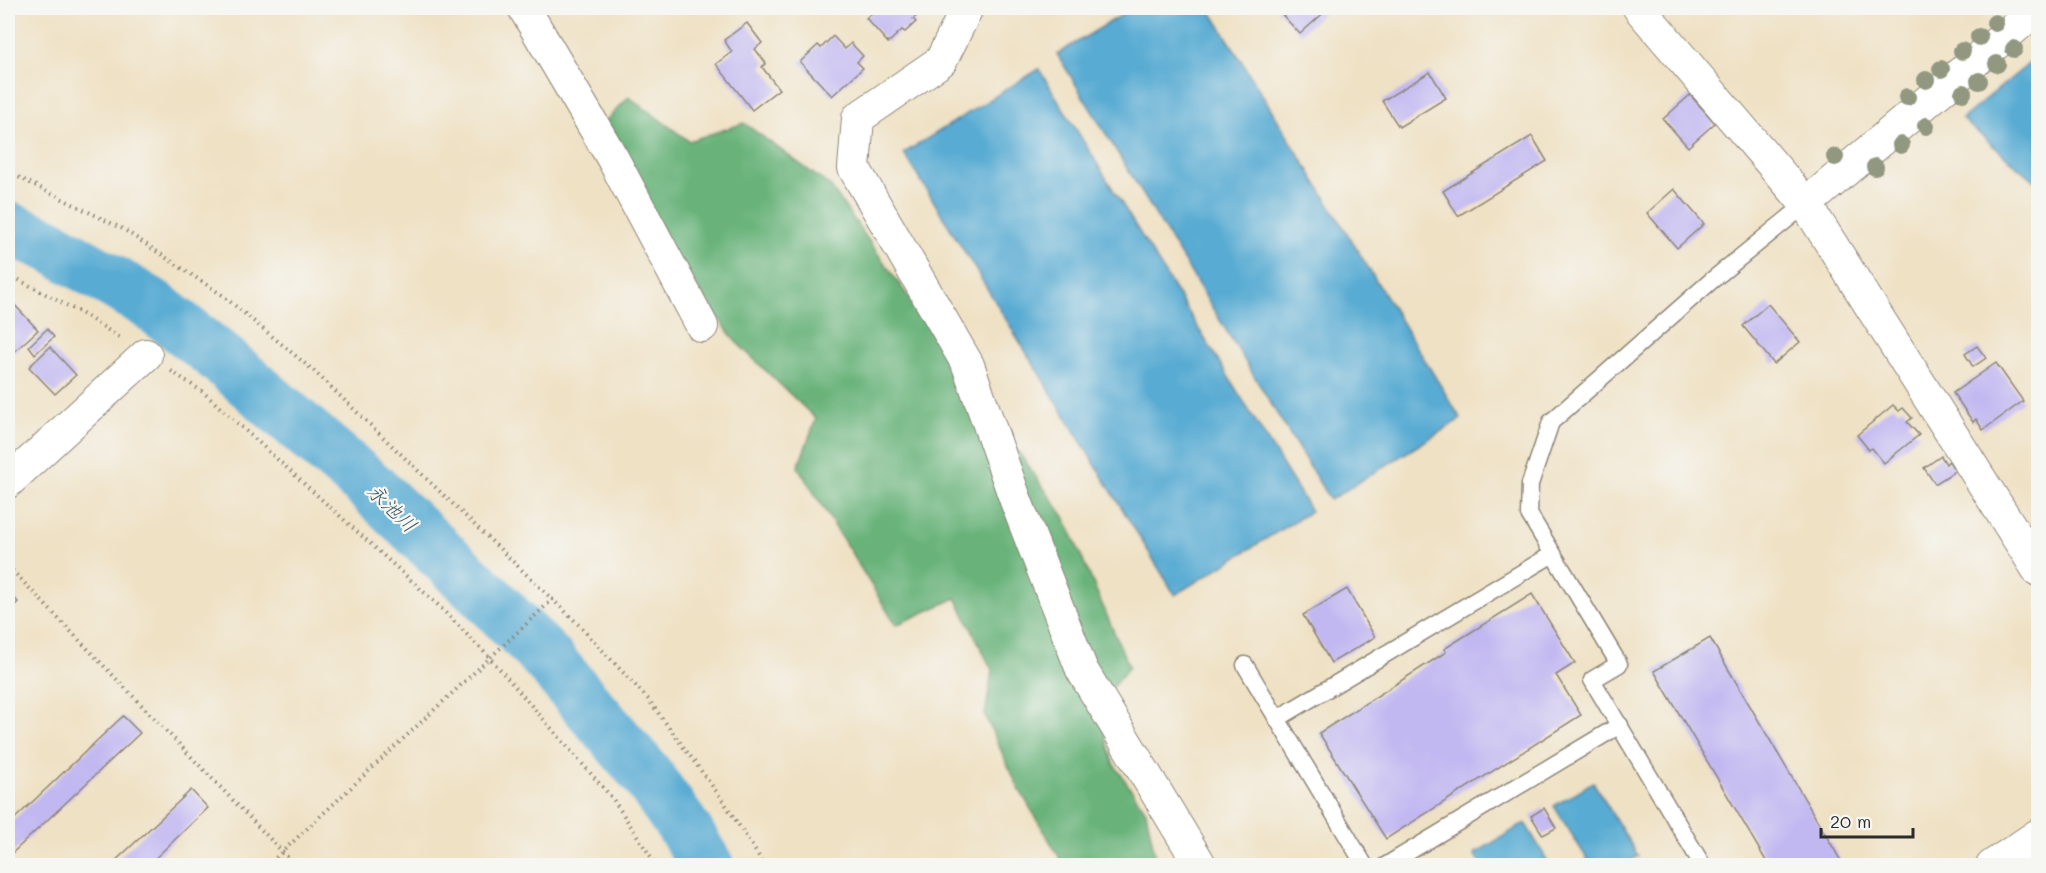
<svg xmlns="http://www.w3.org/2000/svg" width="2046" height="873" viewBox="0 0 2046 873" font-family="Mali,'Klee One',sans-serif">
  <rect width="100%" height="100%" fill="#f6f6f2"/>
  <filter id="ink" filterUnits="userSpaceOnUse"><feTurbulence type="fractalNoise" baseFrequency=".0167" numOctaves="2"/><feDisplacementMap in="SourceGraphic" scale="12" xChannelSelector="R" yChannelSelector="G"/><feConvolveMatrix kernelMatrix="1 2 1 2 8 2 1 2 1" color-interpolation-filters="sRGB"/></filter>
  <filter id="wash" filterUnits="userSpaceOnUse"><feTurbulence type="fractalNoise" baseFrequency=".008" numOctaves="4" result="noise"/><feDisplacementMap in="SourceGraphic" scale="24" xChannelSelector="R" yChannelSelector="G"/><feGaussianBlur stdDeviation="1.35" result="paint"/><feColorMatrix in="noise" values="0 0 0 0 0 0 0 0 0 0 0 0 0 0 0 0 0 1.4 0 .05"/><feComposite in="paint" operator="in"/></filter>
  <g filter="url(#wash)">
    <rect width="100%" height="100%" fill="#efe1c4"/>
    <polygon fill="#69b37a" stroke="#4a6f52" stroke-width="1.5" points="629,97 689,141 744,123 830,186 1065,518 1129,667 1097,706 1113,763 1146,811 1157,865 1064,865 1019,789 985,716 992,670 956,598 896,625 798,467 816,419 735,341 590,137"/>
    <g fill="#58abd3" stroke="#426b7f" stroke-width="1.5">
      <polygon points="1133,8 1209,8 1461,419 1330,500 1057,54"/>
      <polygon points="2038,56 2038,184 1962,119"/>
      <polygon points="1039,69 1311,511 1175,595 904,153"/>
      <polygon points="1593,782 1638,856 1623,865 1591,865 1554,806"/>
      <polygon points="1525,823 1550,865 1481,865 1474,854"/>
    </g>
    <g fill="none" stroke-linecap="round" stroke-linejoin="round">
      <polyline stroke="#58abd3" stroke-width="54" points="8,228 49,245 151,304 218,356 367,484 487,597 546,657 646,774 686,831 707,866"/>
    </g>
    <g id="blocks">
      <g fill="#c1b7f1">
        <polygon points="877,8 926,8 913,19 916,22 905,32 902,30 888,43 866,18"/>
        <polygon points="1276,8 1329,8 1300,34"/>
        <polygon points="747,23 762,43 755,49 766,63 762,67 779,89 752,110 716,64 732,52 724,40"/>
        <polygon points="833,36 845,49 851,43 863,56 857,62 863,68 832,96 800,62 818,45 821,48"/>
        <polygon points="1430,72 1446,98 1399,127 1382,101"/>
        <polygon points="1690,95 1715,123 1688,147 1663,119"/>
        <polygon points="1532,136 1547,161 1458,216 1443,191"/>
        <polygon points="1674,189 1704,224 1677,248 1647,213"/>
        <polygon points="11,301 38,330 13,353 8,347 8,304"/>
        <polygon points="1768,304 1800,342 1774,364 1743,326"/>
        <polygon points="47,329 54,337 35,354 29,346"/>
        <polygon points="1977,346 1986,358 1973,367 1965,354"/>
        <polygon points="50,347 76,375 55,394 29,367"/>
        <polygon points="1996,363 2023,401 1983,430 1976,419 1973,422 1953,393"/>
        <polygon points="1893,405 1899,411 1903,408 1912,418 1907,422 1919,435 1884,463 1872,448 1869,450 1857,435"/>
        <polygon points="1941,456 1946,464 1949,461 1955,471 1935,484 1924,468"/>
        <polygon points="1347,589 1375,637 1331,663 1303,615"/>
        <polygon points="8,592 18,602 8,612"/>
        <polygon points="1532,594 1575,663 1556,675 1581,715 1386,839 1319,733 1446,652 1444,649"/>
        <polygon points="1710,638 1844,866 1769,866 1654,671"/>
        <polygon points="123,716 140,733 8,857 8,825"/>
        <polygon points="191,790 208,808 147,866 110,866"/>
        <polygon points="1544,808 1556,828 1543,835 1531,816"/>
      </g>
    </g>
  </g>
  <g filter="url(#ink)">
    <use href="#blocks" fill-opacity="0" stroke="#8d8678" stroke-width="1.5"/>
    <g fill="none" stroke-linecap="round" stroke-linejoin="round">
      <g stroke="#8d8678" stroke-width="19">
        <g id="service">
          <polyline points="1245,665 1365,866"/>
          <polyline points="1277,719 1553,554"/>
          <polyline points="1385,866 1620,725"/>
          <polyline points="1703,866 1592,680 1619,664 1529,514 1530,484 1551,422 1711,281 1806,204"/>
        </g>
      </g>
      <g stroke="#8d8678" stroke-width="34">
        <g id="minor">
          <polyline points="524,8 613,159 702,326"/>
          <polyline points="967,8 941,61 858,118 854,168 968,365 1016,501 1082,670 1201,866"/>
          <polyline points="1639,8 1806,204 2038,570"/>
          <polyline points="1806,204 2038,8"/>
          <polyline points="8,482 146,355"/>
          <polyline points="1992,866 2038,835"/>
        </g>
      </g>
      <g stroke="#8d8678" stroke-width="4" stroke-dasharray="1.5 4.5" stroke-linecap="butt">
        <polyline points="8,172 123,229 222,295 314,371 575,621 648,699 724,802 765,866"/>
        <polyline points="8,274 81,313 119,337"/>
        <polyline points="171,371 203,392 437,604 489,657 613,799 657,866"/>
        <polyline points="8,566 296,866"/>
        <polyline points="267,866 553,599"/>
      </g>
      <use href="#service" stroke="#fff" stroke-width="16"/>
      <use href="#minor" stroke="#fff" stroke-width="32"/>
    </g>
    <g fill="#929880">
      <circle cx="1995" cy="23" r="9"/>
      <circle cx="1979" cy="37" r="9"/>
      <circle cx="2014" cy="49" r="9"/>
      <circle cx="1962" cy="51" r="9"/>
      <circle cx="1997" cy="64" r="9"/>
      <circle cx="1941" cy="69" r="9"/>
      <circle cx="1926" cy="80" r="9"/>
      <circle cx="1979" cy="81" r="9"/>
      <circle cx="1963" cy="93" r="9"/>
      <circle cx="1907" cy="97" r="9"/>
      <circle cx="1926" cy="126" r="9"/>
      <circle cx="1901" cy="145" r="9"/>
      <circle cx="1835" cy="157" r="9"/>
      <circle cx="1875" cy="167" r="9"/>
    </g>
  </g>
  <g text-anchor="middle" stroke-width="4.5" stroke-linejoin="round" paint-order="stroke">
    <g font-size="20" font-style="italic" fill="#3b5866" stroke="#f6f6f2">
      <text transform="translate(392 508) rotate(44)" y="7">永池川</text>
    </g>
  </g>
  <rect width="2046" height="873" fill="none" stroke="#f6f6f2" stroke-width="30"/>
  <path d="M1821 828v9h92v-9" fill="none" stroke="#2b2b2b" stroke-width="3"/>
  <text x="1830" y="828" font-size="18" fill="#2b2b2b" stroke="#f6f6f2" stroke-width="4.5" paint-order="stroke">20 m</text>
</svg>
